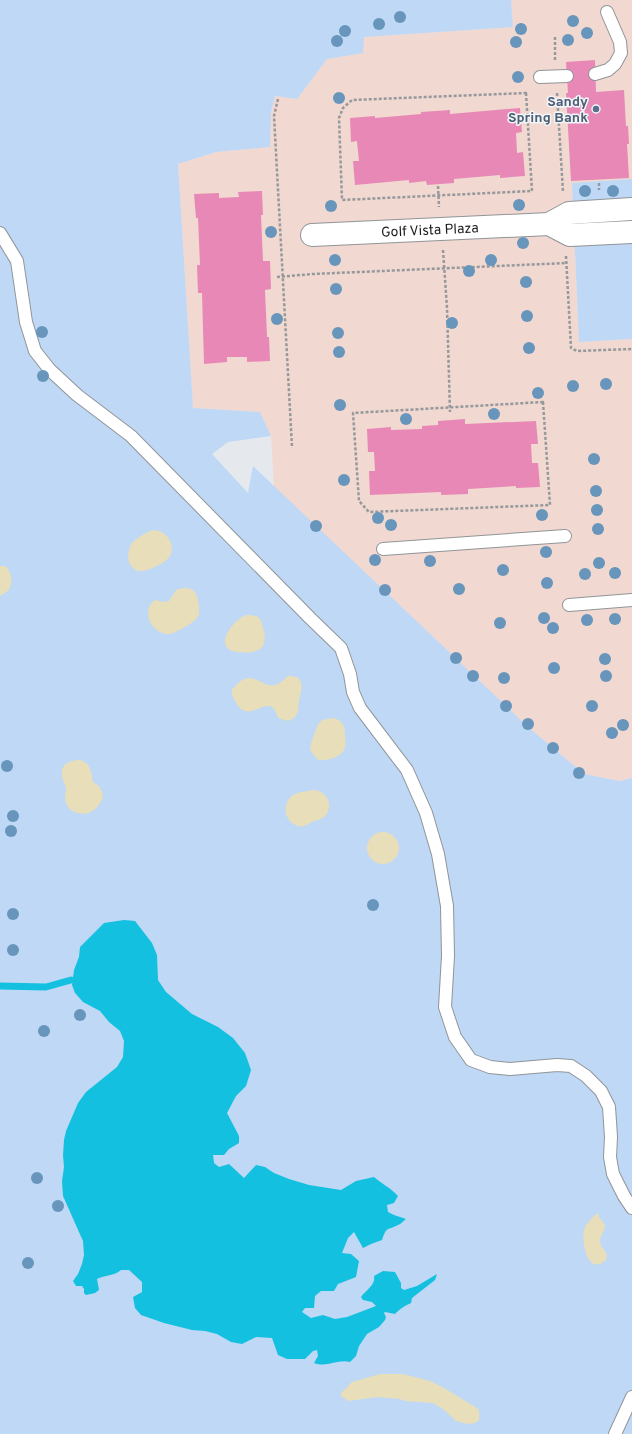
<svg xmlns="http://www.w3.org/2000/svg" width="632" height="1434" viewBox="0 0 632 1434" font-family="Overpass,sans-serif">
  <rect width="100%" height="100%" fill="#e5e8ec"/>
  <polygon fill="#f1d8d0" points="511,0 632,0 632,179 572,183 579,342 632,339 632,778 620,781 584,774 527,726 274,487 271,436 260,412 193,408 178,164 216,152 270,147 271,112 275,96 297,99 327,59 363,53 363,37 513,27"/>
  <g fill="#bed8f5">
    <polygon points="0,0 511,0 513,27 364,37 363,53 327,59 297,99 275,96 271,112 270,147 216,152 178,164 193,408 260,412 271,436 228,442 212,454 248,493 253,466 527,726 584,774 620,781 632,778 632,1434 0,1434"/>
    <polygon points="632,179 632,339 579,342 572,183"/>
  </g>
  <g fill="#e8deb9">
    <path d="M153 530C166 530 176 544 170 556 166 563 147 572 139 571 126 568 126 552 132 543 136 538 147 532 153 530Z"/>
    <path d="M0 566H6C12 575 13 580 9 590L0 596Z"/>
    <path d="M183 588C196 587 198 596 199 606 199 611 200 615 197 618 194 623 175 633 170 634 153 636 139 611 155 600L164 602 169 601 176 590Z"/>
    <path d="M246 615C250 615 255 615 258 617 261 619 262 625 263 628 270 650 256 654 237 652 211 648 233 620 246 615Z"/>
    <path d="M288 676C307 675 301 690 299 701 298 711 299 717 288 721L278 718C277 715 275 709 272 707 261 701 247 724 235 701 233 697 231 693 232 689 236 686 239 681 244 679 257 675 265 688 275 685 280 684 284 679 288 676Z"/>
    <path d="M333 718C344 720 345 728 345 737 346 741 346 746 344 750 340 758 326 761 318 760L310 750 311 743 318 724 322 720Z"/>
    <path d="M79 760C91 762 91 772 93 782L99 786 103 794C103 801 99 805 94 810 86 817 70 814 66 803 64 798 66 793 66 788 65 784 62 780 62 776 60 765 69 760 79 760Z"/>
    <path d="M314 790C326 791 334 804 326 815 323 819 317 820 312 822 307 824 304 828 298 826 284 822 281 804 293 795 298 792 308 791 314 790Z"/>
    <circle cx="383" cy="848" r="16"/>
    <path d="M598 1213 599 1218C612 1228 599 1233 600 1242 601 1250 609 1250 606 1260 588 1277 581 1242 584 1230 585 1225 589 1222 591 1219 594 1216 595 1214 598 1213Z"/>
    <polygon points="380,1374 403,1374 430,1381 444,1388 477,1408 479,1410 479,1420 475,1423 468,1424 456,1421 443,1409 433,1403 405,1401 400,1399 378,1397 348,1401 341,1396 341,1393 352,1382"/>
  </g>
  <path fill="#14c0df" d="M124 920 135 921 152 943 157 955 158 980 166 992 192 1014 218 1027 233 1038 245 1053 251 1070 246 1086 236 1096 227 1113 239 1136V1143L229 1149 224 1155H213L214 1163 219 1167 229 1164 244 1178 256 1165 265 1167 274 1173 289 1179 309 1185 341 1190 356 1181 374 1177C382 1184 391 1188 398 1196L394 1203 387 1205 388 1212 394 1215 406 1219C403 1221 401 1224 398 1225 386 1231 387 1226 382 1240L371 1244 363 1248 354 1232 348 1238 342 1253 351 1254 359 1261 356 1277 338 1284 334 1291H321L315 1296 314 1308H305L302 1312 311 1318 323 1315 335 1319 347 1317 376 1306 372 1302 363 1300 361 1297C366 1290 376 1285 374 1276L383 1271 395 1272 401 1283V1288L404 1290 417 1286 437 1274 435 1280 412 1298 411 1303C406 1305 398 1310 395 1314L385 1312 384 1313 386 1317 385 1320 379 1327 367 1334 359 1346 356 1356 350 1362C337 1359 327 1368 314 1363L318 1356 317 1350 313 1351 305 1359H287L278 1355 272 1338 256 1337 242 1344 231 1342 217 1334 205 1331 192 1330 164 1323 141 1315 135 1308 133 1297 142 1292V1282L129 1270H121C114 1276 105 1275 97 1279L99 1290 95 1293 86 1295 84 1293V1289L82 1286H76L73 1281 78 1274 82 1264 84 1255 83 1241 63 1196 62 1181 64 1167 63 1155 64 1140 66 1131 78 1103 86 1092 117 1067 123 1057 124 1041 120 1031 109 1022 100 1011 83 1002 75 993 72 985 74 970 79 957 80 947 104 923Z"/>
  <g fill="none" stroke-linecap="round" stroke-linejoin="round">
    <polyline stroke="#14c0df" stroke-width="7" points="0,986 46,987 71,980"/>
  </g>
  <g fill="#e888b6">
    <polygon points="595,60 596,92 624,90 626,126 628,126 629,144 627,144 629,178 571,181 566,93 568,93 566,62"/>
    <polygon points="520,108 522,132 516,133 517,153 523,152 525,176 500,178 500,175 454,179 454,183 427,185 426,181 409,183 409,180 355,185 353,161 359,161 357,141 351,142 350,118 375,116 375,118 421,114 421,112 450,110 450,114"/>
    <polygon points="262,191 263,215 261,215 263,261 270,261 271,289 265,290 267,337 269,337 270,361 247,362 247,357 227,357 227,362 204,364 202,293 198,293 197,265 200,265 198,218 196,218 194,194 219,193 219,198 239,197 238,192"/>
    <polygon points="465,419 465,424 536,421 538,444 531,444 532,463 538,463 540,487 516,488 516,486 468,489 468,494 441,495 441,492 370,495 369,471 375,471 374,452 368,452 367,429 391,427 391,430 422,429 422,426 438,425 438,421"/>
  </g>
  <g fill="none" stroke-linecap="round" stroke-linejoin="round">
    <g stroke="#919498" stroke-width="14">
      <g id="service">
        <polyline points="595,74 608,70 615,64 621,53 620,42 607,12"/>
        <polyline points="540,77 567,76"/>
        <polyline points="0,233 17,261 26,322 35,351 50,370 77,395 131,436 310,618 341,648 350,674 353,692 360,708 407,770 426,813 438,854 447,906 448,956 445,1007 455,1037 471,1060 490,1067 510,1069 557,1065 571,1066 586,1076 601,1091 609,1107 611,1137 610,1157 613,1174 624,1196 632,1208"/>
        <polyline points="383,549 565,536"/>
        <polyline points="569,605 632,600"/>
        <polyline points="615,1434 632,1397"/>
      </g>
    </g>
    <g stroke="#919498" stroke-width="24">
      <g id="minor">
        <polyline points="549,224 570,235 632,232"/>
        <path id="s1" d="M312 235 549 224 569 213 632 209"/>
      </g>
    </g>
    <g stroke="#96999c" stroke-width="2.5" stroke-dasharray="3 2" stroke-linecap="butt">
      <polyline points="555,37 555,60"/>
      <polygon points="526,93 532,191 342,200 339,118 343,108 352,100"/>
      <polyline points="557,93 563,192"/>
      <polyline points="278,99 274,116 292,447"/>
      <polyline points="599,183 599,190"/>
      <polyline points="438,186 439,207"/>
      <polyline points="443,250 447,308 450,412"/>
      <polyline points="566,256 571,348 577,351 632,349"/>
      <polyline points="277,277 313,274 567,263"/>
      <polygon points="543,402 550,505 369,512 359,501 353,413"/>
    </g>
    <use href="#service" stroke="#fff" stroke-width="12"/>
    <use href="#minor" stroke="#fff" stroke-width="22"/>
  </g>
  <g fill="#6895bb">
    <circle cx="400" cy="17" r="6"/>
    <circle cx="573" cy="21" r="6"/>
    <circle cx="379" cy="24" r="6"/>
    <circle cx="521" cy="29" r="6"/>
    <circle cx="345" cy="31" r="6"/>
    <circle cx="587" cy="33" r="6"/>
    <circle cx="568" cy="40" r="6"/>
    <circle cx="337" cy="41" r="6"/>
    <circle cx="516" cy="42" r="6"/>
    <circle cx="518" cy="77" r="6"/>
    <circle cx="339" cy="98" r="6"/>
    <circle cx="585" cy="191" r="6"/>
    <circle cx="613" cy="191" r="6"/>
    <circle cx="519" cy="205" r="6"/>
    <circle cx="331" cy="206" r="6"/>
    <circle cx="271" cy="232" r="6"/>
    <circle cx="523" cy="243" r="6"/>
    <circle cx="335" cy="260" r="6"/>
    <circle cx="491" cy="260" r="6"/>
    <circle cx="469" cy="271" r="6"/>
    <circle cx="526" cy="282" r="6"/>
    <circle cx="336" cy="289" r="6"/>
    <circle cx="527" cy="316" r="6"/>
    <circle cx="277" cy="319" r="6"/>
    <circle cx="452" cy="323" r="6"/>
    <circle cx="42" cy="332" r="6"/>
    <circle cx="338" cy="333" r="6"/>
    <circle cx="529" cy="348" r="6"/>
    <circle cx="339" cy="352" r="6"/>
    <circle cx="43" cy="376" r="6"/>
    <circle cx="606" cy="384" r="6"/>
    <circle cx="573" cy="386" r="6"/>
    <circle cx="538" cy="393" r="6"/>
    <circle cx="340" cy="405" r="6"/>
    <circle cx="494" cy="414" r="6"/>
    <circle cx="406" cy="419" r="6"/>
    <circle cx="594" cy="459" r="6"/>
    <circle cx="344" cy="480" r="6"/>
    <circle cx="596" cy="491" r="6"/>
    <circle cx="597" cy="510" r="6"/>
    <circle cx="542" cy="515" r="6"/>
    <circle cx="378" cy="518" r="6"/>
    <circle cx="391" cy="525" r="6"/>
    <circle cx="316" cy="526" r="6"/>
    <circle cx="598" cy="529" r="6"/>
    <circle cx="546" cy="552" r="6"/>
    <circle cx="375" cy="560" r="6"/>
    <circle cx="430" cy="561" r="6"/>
    <circle cx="599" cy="563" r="6"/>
    <circle cx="503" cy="570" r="6"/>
    <circle cx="615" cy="573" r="6"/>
    <circle cx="585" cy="574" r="6"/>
    <circle cx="547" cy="583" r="6"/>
    <circle cx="459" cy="589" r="6"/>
    <circle cx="385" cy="590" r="6"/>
    <circle cx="544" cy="618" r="6"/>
    <circle cx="615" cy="619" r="6"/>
    <circle cx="587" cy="620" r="6"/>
    <circle cx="500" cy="623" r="6"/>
    <circle cx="553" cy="628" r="6"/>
    <circle cx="456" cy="658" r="6"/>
    <circle cx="605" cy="659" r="6"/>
    <circle cx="554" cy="668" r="6"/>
    <circle cx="473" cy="676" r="6"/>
    <circle cx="606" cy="676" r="6"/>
    <circle cx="504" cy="678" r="6"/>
    <circle cx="506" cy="706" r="6"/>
    <circle cx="592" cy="706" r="6"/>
    <circle cx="528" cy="724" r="6"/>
    <circle cx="623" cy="725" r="6"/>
    <circle cx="612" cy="733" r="6"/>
    <circle cx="553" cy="748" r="6"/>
    <circle cx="7" cy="766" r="6"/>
    <circle cx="579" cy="773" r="6"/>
    <circle cx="13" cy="816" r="6"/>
    <circle cx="11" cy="831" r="6"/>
    <circle cx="373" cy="905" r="6"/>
    <circle cx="13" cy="914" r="6"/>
    <circle cx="13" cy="950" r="6"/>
    <circle cx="80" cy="1015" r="6"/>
    <circle cx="44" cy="1031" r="6"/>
    <circle cx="37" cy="1178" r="6"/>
    <circle cx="58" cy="1206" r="6"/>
    <circle cx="28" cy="1263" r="6"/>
  </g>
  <circle fill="#5c6f8a" stroke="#f2f6f9" stroke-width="1.5" cx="596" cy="109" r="4"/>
  <g text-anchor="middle" stroke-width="3" stroke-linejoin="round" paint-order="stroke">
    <g font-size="14" font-weight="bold" fill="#4e5e75" stroke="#f2f6f9" text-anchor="end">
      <text x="588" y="106">Sandy<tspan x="588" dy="16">Spring Bank</tspan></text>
    </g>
    <g font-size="14" fill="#1b1c1d" stroke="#f2f6f9">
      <text dy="5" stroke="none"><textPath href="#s1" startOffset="118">Golf Vista Plaza</textPath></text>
    </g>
  </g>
</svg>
